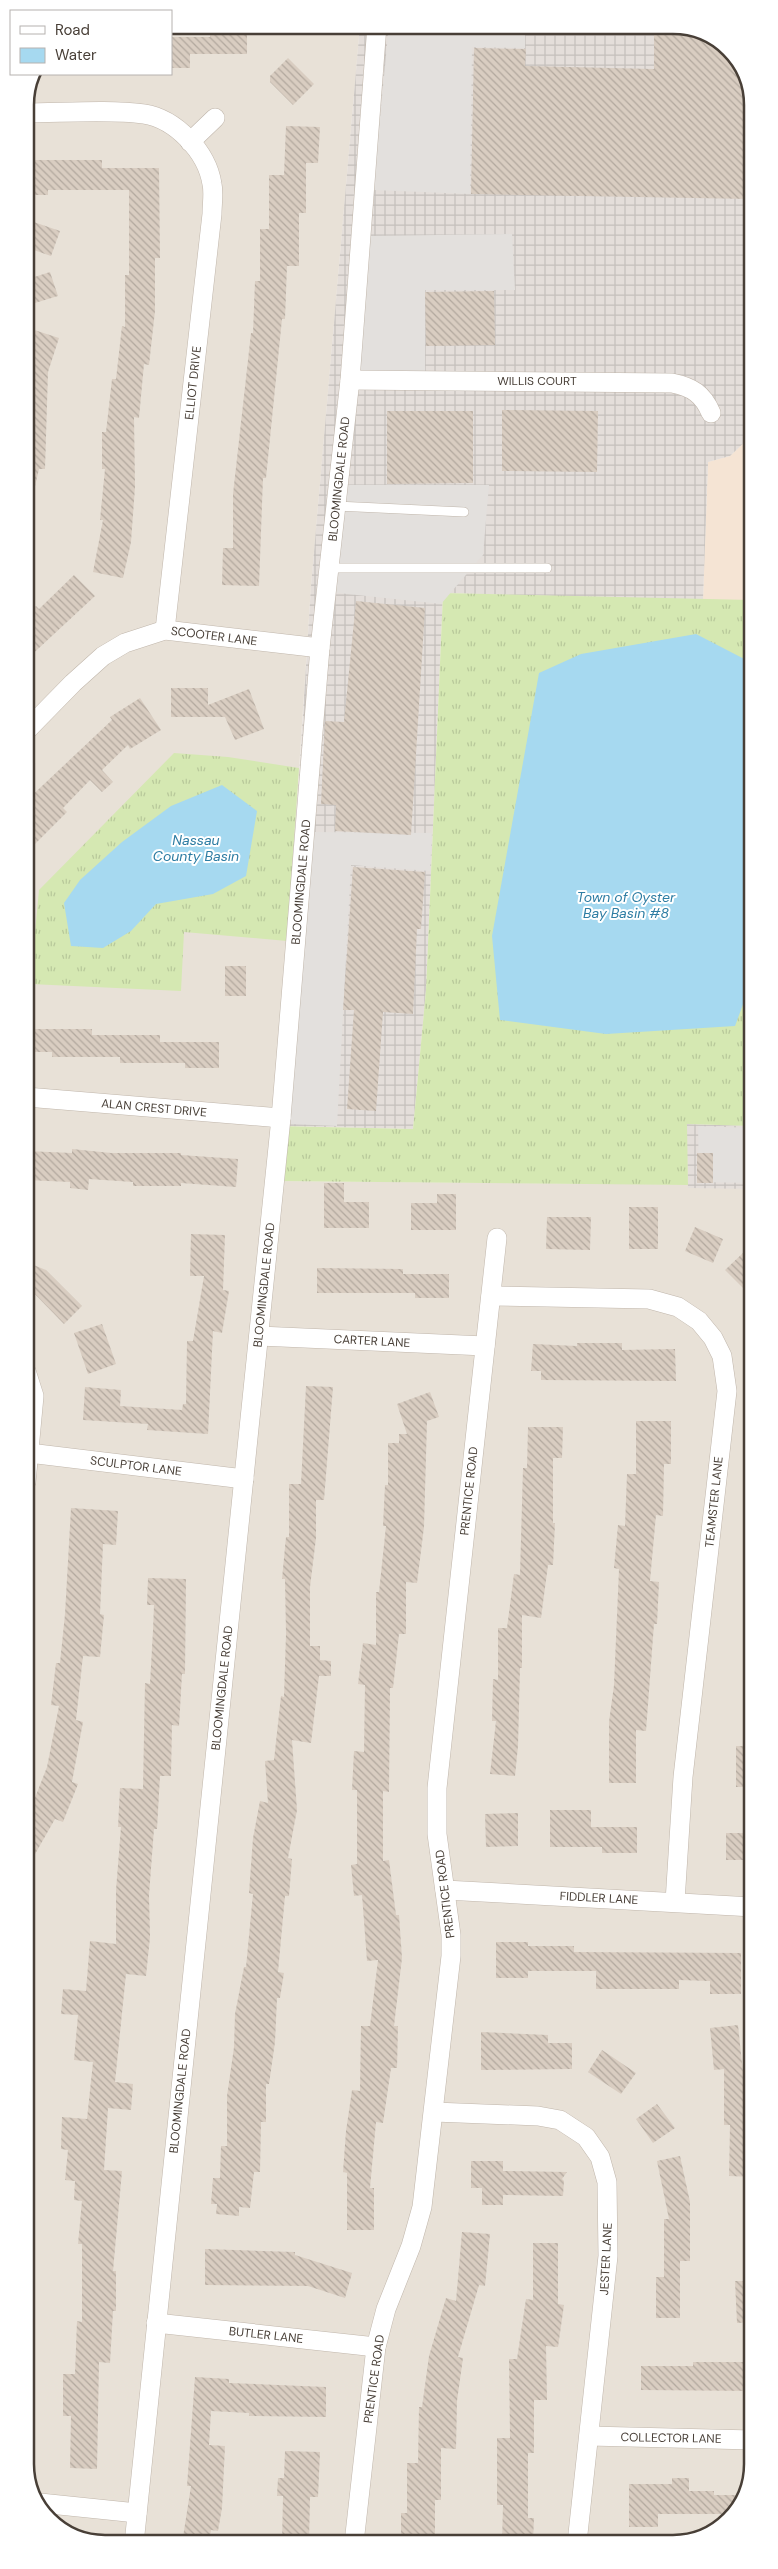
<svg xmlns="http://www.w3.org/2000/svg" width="778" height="2569" viewBox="0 0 778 2569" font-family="'DM Sans',sans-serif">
  <defs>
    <pattern id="industrial-grid" width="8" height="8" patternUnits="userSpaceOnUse" patternTransform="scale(1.25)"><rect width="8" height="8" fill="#e4deda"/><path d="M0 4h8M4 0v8" fill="none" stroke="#c5c0bc"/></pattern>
    <pattern id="grass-tufts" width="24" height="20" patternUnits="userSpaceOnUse" patternTransform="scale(1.25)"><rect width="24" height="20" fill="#d5e8b2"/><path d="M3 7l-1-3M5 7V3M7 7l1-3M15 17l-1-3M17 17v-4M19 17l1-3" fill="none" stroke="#b8c89a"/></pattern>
    <pattern id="building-back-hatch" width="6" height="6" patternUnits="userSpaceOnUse" patternTransform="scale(1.25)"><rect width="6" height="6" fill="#d9cdc1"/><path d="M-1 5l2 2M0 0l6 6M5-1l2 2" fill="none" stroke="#b2a89e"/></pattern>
  </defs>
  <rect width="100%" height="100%" fill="#f4efe9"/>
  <polygon fill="#e8e1d7" points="171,25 360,25 311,586 272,1181 752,1185 753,2464 733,2517 689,2542 99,2544 52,2524 27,2480 25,105 38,74 171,74"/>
  <polygon fill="#f5e4d4" points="752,429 752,600 703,600 708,462 730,456 748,439"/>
  <g fill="url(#industrial-grid)">
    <polygon points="360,25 683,26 726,45 751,89 752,307 749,374 752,381 752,429 748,439 730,456 708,462 703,600 443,593 426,990 413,1129 277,1126 311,586"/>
    <polygon points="686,1124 752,1126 752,1189 688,1188"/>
  </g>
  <g fill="url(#grass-tufts)">
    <polygon points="443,593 752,600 752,1126 687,1124 688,1185 272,1181 277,1126 413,1129 426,990"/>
    <polygon points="174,753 228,757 299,768 287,941 184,932 181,991 30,984 39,890"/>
  </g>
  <g fill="#e3e0dd">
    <polygon points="389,25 525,25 525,48 472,47 470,194 373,190"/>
    <polygon points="512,234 515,290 425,290 425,378 353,377 367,236"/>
    <polygon points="341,485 489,485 483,555 441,604 329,592"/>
    <polygon points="310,832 432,833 430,871 351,865 337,1126 290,1124"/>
    <polygon points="698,1126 752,1128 752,1183 699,1182"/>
  </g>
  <g fill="#a6d9f0">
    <polygon points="696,634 752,663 752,980 735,1026 606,1034 500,1020 492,936 539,673 581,654"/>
    <polygon points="222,785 257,811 246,876 213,894 156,904 131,931 103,948 71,946 64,903 80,880 122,842 171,806"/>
  </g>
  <g fill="url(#building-back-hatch)">
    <polygon points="210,25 247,25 247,54 190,54 190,68 171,68 171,37 210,37"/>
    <polygon points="654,26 683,26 726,45 751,89 751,199 471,194 474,48 526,49 525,66 654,69"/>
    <polygon points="288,58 314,84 293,105 270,82 270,76"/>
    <polygon points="286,126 320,127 318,163 306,163 306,213 299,213 299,266 287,266 285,319 282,319 266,478 263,478 259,586 222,585 223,548 233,548 233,494 251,333 253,333 255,281 260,281 260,229 269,229 269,175 284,175"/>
    <polygon points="25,160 102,160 102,168 159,168 160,258 155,258 155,311 149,365 144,364 139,418 134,417 135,487 131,542 123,578 93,572 103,520 100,520 105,469 102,469 102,432 106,432 112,379 116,379 122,326 125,327 125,275 129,275 129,190 48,190 48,195 25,195"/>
    <polygon points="25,219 60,231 51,256 25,247"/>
    <polygon points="50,272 58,296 25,306 25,280"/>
    <polygon points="494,291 495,345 426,346 425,292"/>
    <polygon points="25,327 59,338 48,372 45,469 39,469 32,499 25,499"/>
    <polygon points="502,410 598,411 597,472 502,471"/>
    <polygon points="387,411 473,411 473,483 387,484"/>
    <polygon points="74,575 95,596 25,661 25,616 36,606 39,609"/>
    <polygon points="356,601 425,608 411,835 335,831 336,805 321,804 325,721 344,722"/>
    <polygon points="171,688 208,688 208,705 249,689 264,729 235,740 225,717 171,717"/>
    <polygon points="140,698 161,730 130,749 128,745 102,770 113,782 102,792 90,780 63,808 67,812 26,853 25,802 112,720 110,717"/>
    <polygon points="353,867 425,872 421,929 417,929 413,1014 383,1012 376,1111 347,1109 354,1010 343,1010"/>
    <rect x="225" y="966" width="21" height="30"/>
    <polygon points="26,1029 92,1029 92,1035 160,1035 160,1042 219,1042 219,1068 185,1068 185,1063 120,1063 120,1057 52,1057 52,1052 26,1052"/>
    <polygon points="72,1149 111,1153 181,1153 181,1155 238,1159 236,1187 181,1183 181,1186 133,1186 133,1182 89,1179 88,1190 70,1188 70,1182 26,1180 26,1151 72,1153"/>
    <rect x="697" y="1153" width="16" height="30"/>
    <polygon points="324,1183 344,1183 344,1202 369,1202 369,1228 324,1228"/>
    <polygon points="437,1194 456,1194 456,1230 411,1230 411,1203 437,1203"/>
    <rect x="629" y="1207" width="29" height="42"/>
    <polygon points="547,1217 591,1217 590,1250 546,1249"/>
    <polygon points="695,1227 723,1239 713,1263 685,1251"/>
    <polygon points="191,1234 225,1235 223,1290 229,1291 222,1333 213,1331 208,1434 147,1430 148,1424 83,1420 85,1387 121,1390 120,1406 182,1410 183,1404 186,1404 187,1341 193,1341 204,1276 190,1276"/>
    <polygon points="744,1252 752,1260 752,1297 725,1270"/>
    <polygon points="26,1262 46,1270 82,1306 64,1324 26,1285"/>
    <polygon points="317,1268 403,1269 403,1274 449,1274 449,1298 415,1298 415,1293 317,1293"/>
    <polygon points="102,1324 116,1364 88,1374 74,1333"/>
    <polygon points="577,1343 622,1343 622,1350 675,1349 676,1381 541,1380 541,1371 531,1371 533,1344 577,1346"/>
    <polygon points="306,1386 333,1387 324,1500 316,1500 316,1538 310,1587 310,1646 320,1646 320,1660 331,1661 331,1676 319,1676 311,1743 292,1740 297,1810 288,1858 292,1859 289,1896 285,1896 278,1972 284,1973 280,1998 277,1998 275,2042 269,2084 266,2084 266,2122 261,2122 260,2172 254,2172 250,2208 239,2207 239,2216 216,2214 217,2204 211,2204 213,2178 220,2178 221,2146 227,2146 227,2096 234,2047 235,2014 244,1967 246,1967 253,1894 249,1893 253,1838 260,1801 268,1803 265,1761 274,1760 281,1696 284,1697 286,1634 285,1579 282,1579 286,1537 289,1537 289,1484 301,1484"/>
    <polygon points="430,1392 439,1417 427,1421 424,1527 417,1583 406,1582 406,1634 399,1634 393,1688 390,1688 389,1792 383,1791 383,1861 389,1860 396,1915 399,1915 402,1958 394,2026 398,2026 397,2068 391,2068 383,2123 376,2122 370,2188 374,2188 374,2230 347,2230 347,2173 343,2172 346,2131 352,2090 360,2091 361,2026 370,2026 378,1960 367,1961 362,1895 354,1896 351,1865 357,1864 357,1790 352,1790 354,1751 364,1752 365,1685 358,1684 363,1643 376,1645 376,1592 379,1592 386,1526 383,1526 385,1485 388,1485 388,1443 399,1443 399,1434 407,1434 397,1404"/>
    <polygon points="636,1421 671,1421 671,1464 664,1464 663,1516 656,1515 650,1581 659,1582 657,1624 654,1624 646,1731 636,1730 636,1783 609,1783 609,1722 614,1685 619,1569 614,1568 618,1525 625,1526 627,1474 636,1474"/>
    <polygon points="528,1427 563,1427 562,1458 553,1458 553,1523 555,1523 553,1565 548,1565 541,1618 522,1615 522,1668 520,1668 518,1746 515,1776 490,1774 496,1721 492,1721 493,1679 498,1680 498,1628 507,1628 514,1574 520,1575 523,1468 527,1468"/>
    <polygon points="71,1508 118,1511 116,1545 103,1544 100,1614 104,1615 100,1657 83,1656 76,1720 83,1722 72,1782 78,1784 63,1822 55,1819 26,1870 26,1821 47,1767 59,1706 51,1705 56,1663 60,1663 65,1614"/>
    <polygon points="148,1578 186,1579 185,1674 182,1674 179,1726 172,1725 171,1776 160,1776 157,1829 154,1829 149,1895 150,1937 146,1976 126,1974 115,2082 133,2084 131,2110 108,2108 104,2170 122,2171 113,2271 116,2271 116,2311 113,2311 110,2363 99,2362 97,2469 70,2468 71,2416 63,2416 63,2374 75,2374 77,2321 82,2322 82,2244 78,2244 82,2201 74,2200 75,2181 65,2180 68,2150 61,2149 62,2117 87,2119 93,2062 74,2060 78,2015 61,2014 63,1989 86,1991 90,1941 116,1944 116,1890 121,1827 118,1827 120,1788 143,1789 145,1683 150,1684 153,1630 154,1605 147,1605"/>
    <rect x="736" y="1746" width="17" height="41"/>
    <polygon points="550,1810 591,1810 591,1827 637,1827 637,1853 602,1853 602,1847 550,1847"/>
    <polygon points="518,1813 518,1846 486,1847 485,1814"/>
    <rect x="726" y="1833" width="27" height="27"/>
    <polygon points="496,1942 528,1942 528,1946 574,1946 574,1952 741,1953 741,1994 710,1994 710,1981 679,1980 679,1989 596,1989 596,1971 528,1971 528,1978 496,1978"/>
    <polygon points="738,2025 744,2082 753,2082 753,2177 729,2176 730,2125 724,2125 724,2069 714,2070 710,2028"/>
    <polygon points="481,2032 548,2035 548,2043 572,2043 572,2069 481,2070"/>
    <polygon points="602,2050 636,2073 621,2094 588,2072"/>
    <polygon points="657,2104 675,2128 653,2143 636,2119"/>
    <polygon points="680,2156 690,2202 690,2261 680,2261 680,2318 656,2318 656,2277 664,2277 664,2219 669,2219 657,2161"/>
    <polygon points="471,2161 503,2161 503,2171 567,2172 562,2179 564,2181 563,2196 503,2195 503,2205 482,2205 482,2188 471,2188"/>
    <polygon points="462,2232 490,2234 485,2286 479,2285 458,2357 463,2358 457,2401 456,2449 441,2448 441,2500 435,2500 435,2543 401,2543 401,2513 407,2513 407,2463 418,2463 419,2407 422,2407 429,2356 446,2298 456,2301"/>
    <polygon points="533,2243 558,2243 558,2304 564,2305 558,2347 546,2346 547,2400 534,2400 534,2453 528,2453 528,2518 534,2518 533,2543 502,2543 503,2505 497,2505 497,2438 510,2438 509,2359 517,2359 526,2299 533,2300"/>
    <polygon points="205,2249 295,2252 295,2255 352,2273 345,2298 308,2286 205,2285"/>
    <polygon points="735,2281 753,2281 753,2322 737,2323"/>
    <polygon points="693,2362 753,2362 753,2391 641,2390 641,2366 693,2366"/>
    <polygon points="195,2377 229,2379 229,2383 326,2387 326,2417 249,2416 249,2413 211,2411 209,2445 225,2446 222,2508 218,2531 211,2530 209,2542 183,2537 191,2486 187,2486"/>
    <polygon points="285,2451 320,2452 318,2497 310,2497 309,2543 282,2543 283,2496 277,2496 278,2478 284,2478"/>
    <polygon points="672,2478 689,2478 689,2491 714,2491 714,2495 742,2495 734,2514 658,2514 658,2527 629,2527 629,2484 672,2484"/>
  </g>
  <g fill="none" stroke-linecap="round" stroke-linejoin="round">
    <g stroke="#c0b6ab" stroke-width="10">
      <g id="service">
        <polyline points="336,506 464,512"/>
        <polyline points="329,568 547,568"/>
      </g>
    </g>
    <g stroke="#c0b6ab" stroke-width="20">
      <g id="minor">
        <path d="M25 113C61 113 109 109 144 114 176 119 207 152 212 184 214 193 212 204 212 214L165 630"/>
        <polyline points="190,142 215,118"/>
        <path d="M350 380 672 383C692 387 703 394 711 413"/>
        <polyline points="25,732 73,683 103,656 125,643 165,630 320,648"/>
        <polyline points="26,1097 281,1118"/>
        <polyline points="491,1296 649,1299 678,1307 699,1321 713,1338 722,1356 727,1391 683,1777 675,1902"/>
        <polyline points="259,1336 485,1346"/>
        <polyline points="26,1371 34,1396 26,1482"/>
        <polyline points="29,1453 244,1479"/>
        <polyline points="445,1890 753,1907"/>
        <polyline points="434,2112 538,2116 560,2120 586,2137 600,2157 607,2182 608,2256 577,2543"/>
        <polyline points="156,2323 376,2347"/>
        <polyline points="589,2436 753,2440"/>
        <polyline points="40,2503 137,2513"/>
        <polyline points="354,2543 376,2347 386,2309 411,2246 422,2207 451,1956 451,1935 437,1834 437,1788 497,1238"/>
        <polyline points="134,2544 281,1118 320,648 350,380 377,25"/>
      </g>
    </g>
    <use href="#service" stroke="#fff" stroke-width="9"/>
    <use href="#minor" stroke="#fff" stroke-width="19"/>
  </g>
  <g text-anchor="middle" stroke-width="4" stroke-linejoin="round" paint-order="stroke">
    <g font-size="12" fill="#483f37" stroke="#fff">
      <text x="537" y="385">WILLIS COURT</text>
      <text transform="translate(193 383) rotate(-84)" y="4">ELLIOT DRIVE</text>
      <text transform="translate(339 479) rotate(-84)" y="4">BLOOMINGDALE ROAD</text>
      <text transform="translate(214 636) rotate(7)" y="4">SCOOTER LANE</text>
      <text transform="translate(301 882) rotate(-85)" y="4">BLOOMINGDALE ROAD</text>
      <text transform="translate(154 1108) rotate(5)" y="4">ALAN CREST DRIVE</text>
      <text transform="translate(264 1285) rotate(-84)" y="4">BLOOMINGDALE ROAD</text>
      <text transform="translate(372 1341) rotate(3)" y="4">CARTER LANE</text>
      <text transform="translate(136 1466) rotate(7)" y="4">SCULPTOR LANE</text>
      <text transform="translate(469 1491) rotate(-84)" y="4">PRENTICE ROAD</text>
      <text transform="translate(714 1502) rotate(-84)" y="4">TEAMSTER LANE</text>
      <text transform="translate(222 1688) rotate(-84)" y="4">BLOOMINGDALE ROAD</text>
      <text transform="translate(445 1894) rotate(-97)" y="4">PRENTICE ROAD</text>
      <text transform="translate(599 1898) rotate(3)" y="4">FIDDLER LANE</text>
      <text transform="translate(180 2091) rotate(-84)" y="4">BLOOMINGDALE ROAD</text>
      <text transform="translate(606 2259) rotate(-87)" y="4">JESTER LANE</text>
      <text transform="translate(266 2335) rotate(6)" y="4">BUTLER LANE</text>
      <text transform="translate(374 2379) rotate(-82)" y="4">PRENTICE ROAD</text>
      <text transform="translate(671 2438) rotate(1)" y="4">COLLECTOR LANE</text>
    </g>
    <g font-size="14" font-style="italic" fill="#2e7da3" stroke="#fff">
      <text x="196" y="845">Nassau<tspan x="196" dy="16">County Basin</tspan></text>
      <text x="626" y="902">Town of Oyster<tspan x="626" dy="16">Bay Basin #8</tspan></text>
    </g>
  </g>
  <path d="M0 0H778V2569H0ZM105 34H673A71 71 0 0 1 744 105V2464A71 71 0 0 1 673 2535H105A71 71 0 0 1 34 2464V105A71 71 0 0 1 105 34Z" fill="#fff" fill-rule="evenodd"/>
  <path fill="none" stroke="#483f37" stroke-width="2.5" d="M105 34H673A71 71 0 0 1 744 105V2464A71 71 0 0 1 673 2535H105A71 71 0 0 1 34 2464V105A71 71 0 0 1 105 34Z"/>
  <rect x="10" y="10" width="162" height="65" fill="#ffffff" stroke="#b6b2af"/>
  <rect x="20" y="26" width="25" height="8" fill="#ffffff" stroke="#b6b2af"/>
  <text x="55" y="35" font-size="15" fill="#483f37">Road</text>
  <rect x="20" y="48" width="25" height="15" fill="#a6d9f0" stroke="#b6b2af"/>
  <text x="55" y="60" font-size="15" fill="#483f37">Water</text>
</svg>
